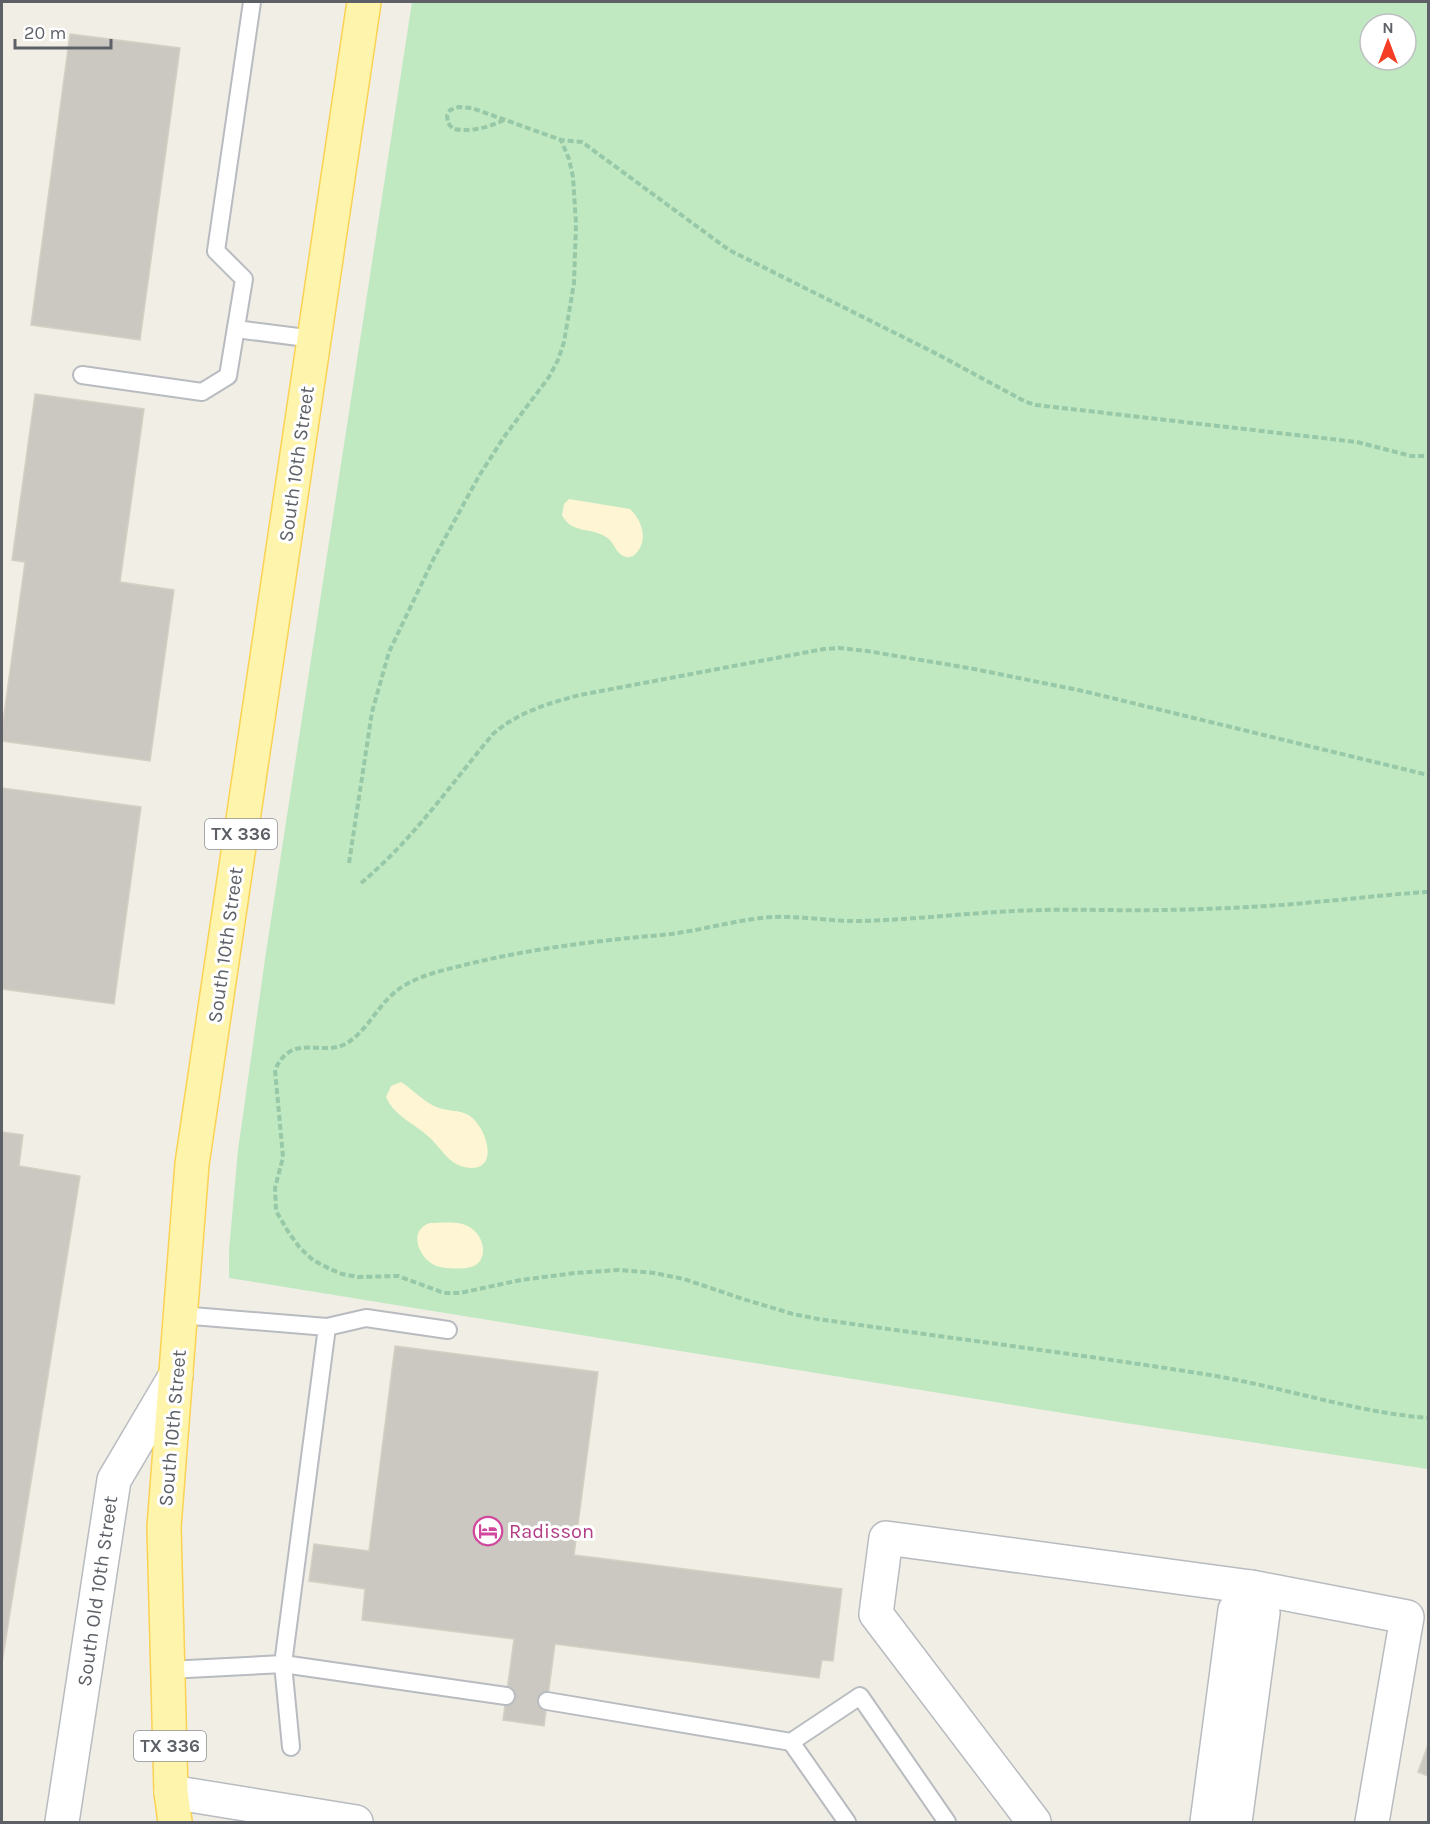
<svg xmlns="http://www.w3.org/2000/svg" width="1430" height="1824" viewBox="0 0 1430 1824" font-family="Karla,sans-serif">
  <rect width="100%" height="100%" fill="#f0eee5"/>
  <path fill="#c0e9c1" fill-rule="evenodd" d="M412 2H1428V1469L1106 1420 229 1278V1251L238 1150 265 959ZM1370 24H1406V60H1370Z"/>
  <g fill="#fdf5d3">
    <path d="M569 499 630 509C641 519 648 538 638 551 635 555 631 558 626 557 615 554 615 542 606 537 591 527 571 534 562 515L564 504Z"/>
    <path d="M401 1082C412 1089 422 1100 434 1106 445 1112 460 1109 470 1116 488 1129 501 1175 464 1167 448 1163 441 1148 429 1137 414 1123 395 1117 386 1097L391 1086Z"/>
    <path d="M430 1223C443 1223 460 1220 471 1228 487 1239 489 1266 466 1268 457 1269 443 1269 434 1265 418 1256 408 1230 430 1223Z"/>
  </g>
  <g fill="#cbc8c2" stroke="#d5d0c3" stroke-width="1.5">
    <polygon points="70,34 180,48 140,340 31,325"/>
    <polygon points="35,394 144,409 120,582 174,590 150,761 2,741 2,729 25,562 12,560"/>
    <polygon points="2,788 141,807 114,1004 2,989"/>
    <polygon points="2,1132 23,1135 19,1166 80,1176 2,1663"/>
    <polygon points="395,1346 598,1372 574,1555 842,1589 833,1661 822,1660 819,1678 555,1644 544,1726 503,1720 514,1639 362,1620 365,1589 309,1581 314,1544 369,1551"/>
    <polygon points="1428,1745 1428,1776 1418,1772"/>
  </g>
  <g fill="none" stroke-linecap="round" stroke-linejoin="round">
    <g stroke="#b8bbc0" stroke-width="20">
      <g id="service">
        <polyline points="236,329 314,339"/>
        <polyline points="82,375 202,392 228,376 244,279 216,251 252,2"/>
        <polyline points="180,1315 327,1327 283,1664 506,1696"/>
        <polyline points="327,1327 366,1318 448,1330"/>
        <polyline points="168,1670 283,1664 291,1747"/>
        <polyline points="547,1701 791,1742 860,1696 947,1822"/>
        <polyline points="791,1742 847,1822"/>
      </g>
    </g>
    <g stroke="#b8bbc0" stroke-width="36">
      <g id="minor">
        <polyline points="1251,1587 1407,1617 1372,1822"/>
        <polyline points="171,1792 356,1822"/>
        <polyline points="62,1822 114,1480 176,1375"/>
        <polyline points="1034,1822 876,1614 886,1538 1251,1587 1250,1596 1263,1613 1235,1822"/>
        <polyline points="1207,1822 1235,1610 1250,1596"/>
      </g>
    </g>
    <g stroke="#fbd253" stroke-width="36">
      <polyline id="primary" points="175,1822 171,1792 164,1527 192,1164 364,2"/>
    </g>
    <g stroke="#97c8a7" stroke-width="4" stroke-dasharray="6 3" stroke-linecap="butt">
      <path d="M504 120C487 128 471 132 453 129L448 123 447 116 450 110 459 107 472 108 561 140 582 142 729 250 937 354 1026 402 1036 405 1357 442 1411 456H1428"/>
      <polyline points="349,863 372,712 389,652 433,560 479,476 504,437 549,377 558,360 564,342 574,283 576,223 573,177 569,159 561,140"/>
      <path d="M361 883C412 841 451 784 493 734 518 712 549 703 580 695L824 649 839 648 867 651 974 669 1083 691 1428 775"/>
      <path d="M1428 892C1390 894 1353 899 1315 902 1265 907 1214 909 1164 910 1124 911 1084 909 1044 910 984 911 924 919 863 921 829 922 795 914 761 918 727 922 695 932 661 935 594 941 529 949 464 965 445 970 424 974 407 984 380 998 371 1028 347 1043 323 1058 292 1031 275 1070L283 1157 275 1188 276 1211 289 1233 300 1248 313 1260 330 1269 342 1274 358 1277 398 1276 444 1293H460L521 1280 575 1273 618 1270 654 1273 684 1279 743 1299 793 1314 818 1319C948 1338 1079 1354 1210 1375 1283 1387 1354 1412 1428 1418"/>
    </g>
    <use href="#service" stroke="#fff" stroke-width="16"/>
    <use href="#minor" stroke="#fff" stroke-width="33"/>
    <use href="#primary" stroke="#fff4ab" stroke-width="33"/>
  </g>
  <defs>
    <g id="hotel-ring" transform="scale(1.5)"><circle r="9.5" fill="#fff" stroke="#d1479c" stroke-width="1.5"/><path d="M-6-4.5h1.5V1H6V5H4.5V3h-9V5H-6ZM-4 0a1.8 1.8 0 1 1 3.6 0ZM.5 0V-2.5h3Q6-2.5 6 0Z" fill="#d1479c"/></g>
  </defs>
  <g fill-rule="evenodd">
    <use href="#hotel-ring" x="488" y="1531"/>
  </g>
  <g text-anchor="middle" stroke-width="6" stroke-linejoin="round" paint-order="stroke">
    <g fill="#fff" stroke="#8e9095" stroke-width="1.5">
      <rect x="205" y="819" width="72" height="30" rx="4.5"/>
      <rect x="134" y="1731" width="72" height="30" rx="4.5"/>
    </g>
    <g font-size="18" font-weight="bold" fill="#5d6167">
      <text x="241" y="840">TX 336</text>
      <text x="170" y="1752">TX 336</text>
    </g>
    <g font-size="20" fill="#5d6167" stroke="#fff">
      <text transform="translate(296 464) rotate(-82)" y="7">South 10th Street</text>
      <text transform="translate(225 945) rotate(-82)" y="7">South 10th Street</text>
      <text transform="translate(172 1428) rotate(-85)" y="7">South 10th Street</text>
      <text transform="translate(97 1591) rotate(-82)" y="7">South Old 10th Street</text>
    </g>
    <g font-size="20" fill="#b23c85" stroke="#fff" text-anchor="start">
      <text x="509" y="1538">Radisson</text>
    </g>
  </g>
  <rect width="1430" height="1824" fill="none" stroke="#5d6167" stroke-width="6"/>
  <g transform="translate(1388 42)"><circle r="28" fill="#ffffff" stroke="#bec0c2" stroke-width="1.5"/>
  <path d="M0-4.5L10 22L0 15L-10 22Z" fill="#f53d26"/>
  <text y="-9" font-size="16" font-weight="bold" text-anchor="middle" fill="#5d6167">N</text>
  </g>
  <path d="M15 39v9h96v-9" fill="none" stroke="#5d6167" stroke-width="3"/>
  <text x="24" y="39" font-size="18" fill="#5d6167" stroke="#ffffff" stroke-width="4.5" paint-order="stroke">20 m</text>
</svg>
